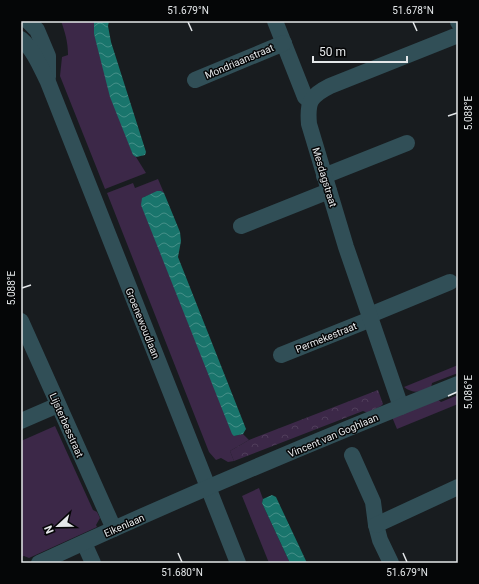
<svg xmlns="http://www.w3.org/2000/svg" width="479" height="584" viewBox="0 0 479 584" font-family="Roboto,sans-serif">
  <defs>
    <pattern id="forest-crowns" width="20" height="18" patternUnits="userSpaceOnUse"><rect width="20" height="18" fill="#3c2848"/><path d="M2 6a3 3 0 1 1 6 0M12 15a3 3 0 1 1 6 0" fill="none" stroke="#4f3d5a"/></pattern>
    <pattern id="water-waves" width="16" height="10" patternUnits="userSpaceOnUse"><rect width="16" height="10" fill="#19756c"/><path d="M0 5q4-4 8 0t8 0" fill="none" stroke="#458f88"/></pattern>
  </defs>
  <rect width="100%" height="100%" fill="#181c1f"/>
  <g fill="#3c2848">
    <path d="M61 21H94V34L133 155 136 157 146 173 105 189 60 76 62 57 68 55C68 42 65 32 61 21Z"/>
    <polygon points="158,179 164,193 161,191 144,197 234,436 243,434 249,440 230,451 234,461 228,462 221,458 216,460 209,452 107,193 133,183 135,188"/>
    <path d="M458 365V373L432 383 431 388C420 392 413 394 404 387Z"/>
    <polygon points="458,395 458,404 397,429 392,417 436,398 441,402"/>
    <polygon points="55,426 93,510 97,512 100,518 96,525 97,527 29,558 24,556 21,557 21,441"/>
    <polygon points="259,488 263,499 262,503 290,563 269,563 242,496"/>
  </g>
  <polygon fill="url(#forest-crowns)" points="378,390 383,404 381,406 368,413 363,411 234,461 230,451 249,440"/>
  <g fill="url(#water-waves)">
    <polygon points="94,21 109,21 108,26 111,42 146,152 145,155 136,157 133,155 110,97 94,34"/>
    <polygon points="157,191 161,191 164,193 180,232 181,241 178,257 246,429 243,434 234,436 232,434 141,205 142,198"/>
    <polygon points="272,495 276,497 307,563 290,563 262,503 263,499"/>
  </g>
  <g fill="none" stroke-linecap="round" stroke-linejoin="round">
    <g stroke="#314f57" stroke-width="16">
      <polyline points="28,21 37,30 48,56 48,77"/>
      <polyline points="275,21 305,97 310,101"/>
      <polyline points="458,21 458,22"/>
      <path d="M21 39C34 50 41 68 48 82L238 563"/>
      <polyline points="195,80 284,43"/>
      <polyline points="324,176 407,143"/>
      <polyline points="241,226 329,191"/>
      <polyline points="370,315 450,282"/>
      <polyline points="21,321 114,529"/>
      <polyline points="281,355 371,319"/>
      <path d="M401 407 346 247 309 124C307 102 310 96 330 86L458 35"/>
      <polyline points="21,421 58,405"/>
      <polyline points="352,455 373,502 376,525 380,540 391,563"/>
      <polyline points="376,525 458,487"/>
      <polyline points="84,543 93,563"/>
      <path d="M39 563C177 499 317 440 458 384"/>
    </g>
  </g>
  <path fill="none" stroke="#e4e7e9" stroke-width="1.5" d="M188 22 192 31M413 22 417 31M448 116 457 113M22 288 31 285M448 396 457 392M178 553 182 562M403 553 407 562"/>
  <g text-anchor="middle" stroke-width="3" stroke-linejoin="round" paint-order="stroke">
    <g font-size="10" fill="#e4e7e9" stroke="#050607">
      <text transform="translate(239 61) rotate(-23)" y="4">Mondriaanstraat</text>
      <text transform="translate(325 177) rotate(73)" y="4">Mesdagstraat</text>
      <text transform="translate(143 323) rotate(68)" y="4">Groenewoudlaan</text>
      <text transform="translate(326 337) rotate(-22)" y="4">Permekestraat</text>
      <text transform="translate(67 425) rotate(66)" y="4">Lijsterbesstraat</text>
      <text transform="translate(333 435) rotate(-23)" y="4">Vincent van Goghlaan</text>
      <text transform="translate(124 525) rotate(-24)" y="4">Eikenlaan</text>
    </g>
  </g>
  <rect width="479" height="584" fill="none" stroke="#050607" stroke-width="44"/>
  <g transform="translate(58 526) rotate(248)" stroke="#050607" stroke-width="3" paint-order="stroke">
  <path d="M0-3L7 15L0 10L-7 15Z" fill="#e4e7e9"/>
  <text y="-6" font-size="11" font-weight="bold" text-anchor="middle" fill="#e4e7e9">N</text>
  </g>
  <path d="M313 56v6h94v-6" fill="none" stroke="#e4e7e9" stroke-width="2"/>
  <text x="319" y="56" font-size="12" fill="#e4e7e9" stroke="#050607" stroke-width="3" paint-order="stroke">50 m</text>
  <rect x="22" y="22" width="435" height="540" fill="none" stroke="#e4e7e9" stroke-width="1.5"/>
  <g font-size="10" text-anchor="middle" fill="#e4e7e9">
    <text x="188" y="14">51.679°N</text>
    <text x="413" y="14">51.678°N</text>
    <text transform="translate(468 113) rotate(-90)" y="4">5.088°E</text>
    <text transform="translate(11 288) rotate(-90)" y="4">5.088°E</text>
    <text transform="translate(468 392) rotate(-90)" y="4">5.086°E</text>
    <text x="182" y="576">51.680°N</text>
    <text x="407" y="576">51.679°N</text>
  </g>
</svg>
